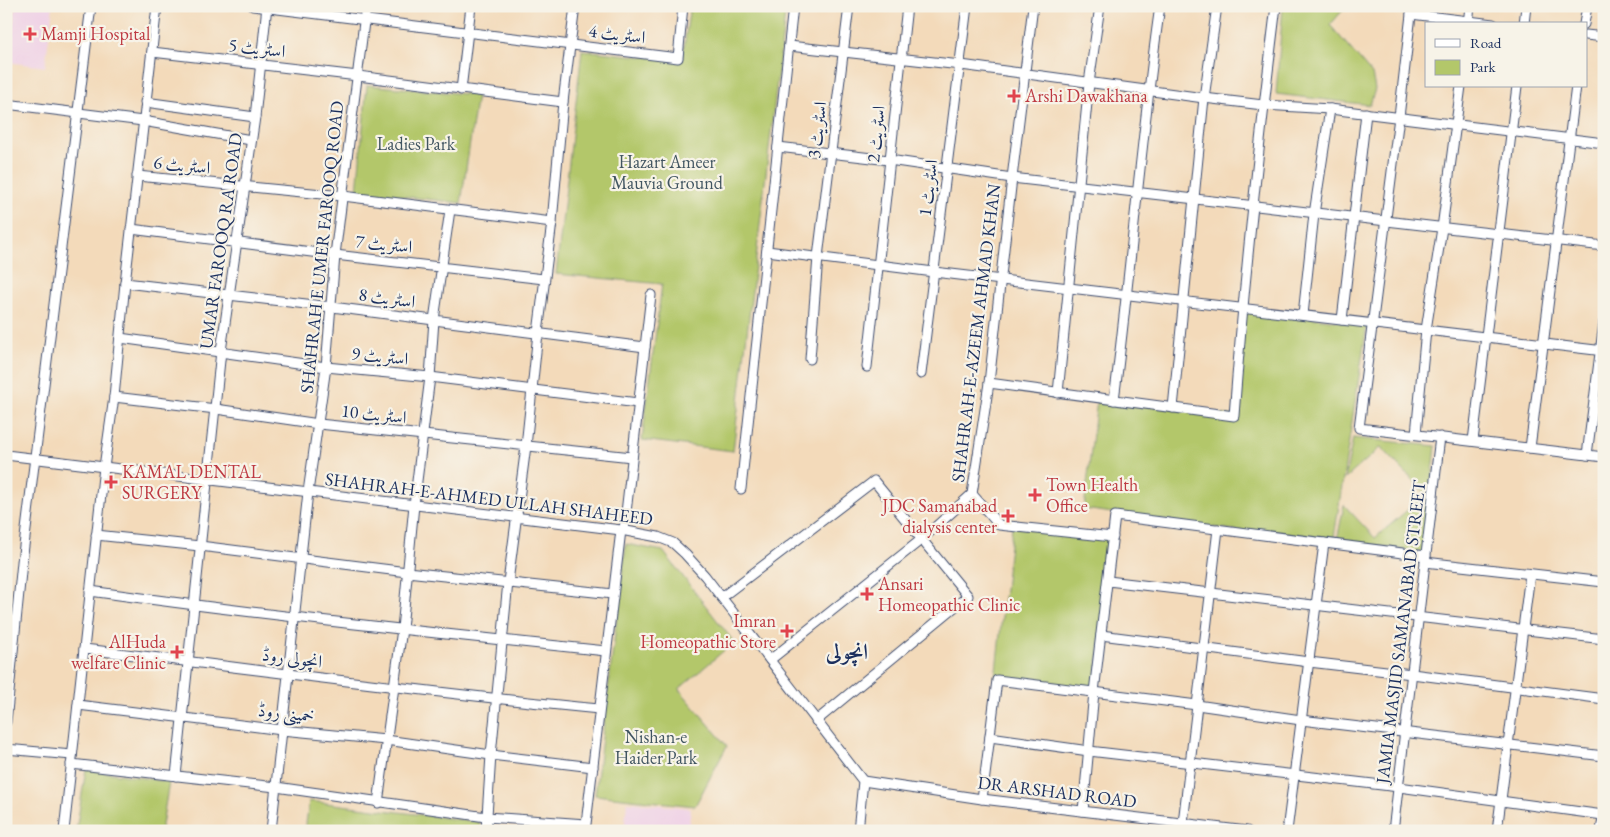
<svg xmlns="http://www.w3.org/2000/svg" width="1610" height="837" viewBox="0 0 1610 837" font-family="'EB Garamond',Amiri,serif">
  <rect width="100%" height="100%" fill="#f7f3e8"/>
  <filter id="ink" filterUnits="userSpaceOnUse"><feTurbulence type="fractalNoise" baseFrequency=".02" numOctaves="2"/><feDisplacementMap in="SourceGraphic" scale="10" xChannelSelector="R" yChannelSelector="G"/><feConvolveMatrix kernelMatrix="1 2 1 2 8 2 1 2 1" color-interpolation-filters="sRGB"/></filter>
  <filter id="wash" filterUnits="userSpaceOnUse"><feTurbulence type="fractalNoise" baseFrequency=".0096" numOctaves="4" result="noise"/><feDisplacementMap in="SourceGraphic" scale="20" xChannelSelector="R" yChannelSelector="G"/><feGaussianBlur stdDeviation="1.12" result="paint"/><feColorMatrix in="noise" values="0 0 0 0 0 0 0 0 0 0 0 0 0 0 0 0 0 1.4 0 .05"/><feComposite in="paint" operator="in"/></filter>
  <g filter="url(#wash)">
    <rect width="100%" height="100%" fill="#f3daba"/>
    <g fill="#efd0e6">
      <polygon points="16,6 53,6 45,67 7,62"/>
      <polygon points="627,802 691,808 688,831 624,831"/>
    </g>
    <g fill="#b3c76a" stroke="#677b64">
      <polygon points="690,6 786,6 733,451 642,440 662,284 556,274 582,50 682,61"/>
      <polygon points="1283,6 1320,6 1344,9 1330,25 1372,74 1375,89 1370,105 1276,94"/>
      <polygon points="367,85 477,95 461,203 357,191"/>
      <polygon points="1242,308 1367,325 1333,544 1084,509 1097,400 1234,416"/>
      <polygon points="1353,438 1436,446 1424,553 1337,540 1344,505 1375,538 1426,494 1381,447 1345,479"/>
      <polygon points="1012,527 1113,537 1094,692 995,679"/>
      <polygon points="626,544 663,551 734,642 679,689 727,746 695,806 595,795"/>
      <polygon points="86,769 169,782 161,831 76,831"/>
      <polygon points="309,801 480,822 479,831 305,831"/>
    </g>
  </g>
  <g filter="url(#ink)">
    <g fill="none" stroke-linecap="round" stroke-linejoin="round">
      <g stroke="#3b496c" stroke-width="11">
        <g id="minor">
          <polyline points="253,6 678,58 683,6"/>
          <polyline points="1412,6 1399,117 1359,428 1604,457"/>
          <polyline points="1411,14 1493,24"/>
          <polyline points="1468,24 1470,6"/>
          <polyline points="1524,24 1526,6"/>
          <polyline points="1584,24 1587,6"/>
          <polyline points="1586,35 1604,37"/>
          <polyline points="789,46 961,65 1204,98 1263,105 1330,109 1604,143"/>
          <polyline points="152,52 358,76 563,102"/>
          <polyline points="461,90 471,6"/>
          <polyline points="145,102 255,117"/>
          <polyline points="6,104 143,121 251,140"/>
          <polyline points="778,147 889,160 1012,178 1604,246"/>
          <polyline points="137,176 343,196 552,222"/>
          <polyline points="131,229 335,255 544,279"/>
          <polyline points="767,251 934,272 1604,351"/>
          <polyline points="125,283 332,307 645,347"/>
          <polyline points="1303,315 1314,214 1330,109"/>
          <polyline points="1342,320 1366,113"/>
          <polyline points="120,338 326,367 430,377 638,403"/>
          <polyline points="810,359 818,257 849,6"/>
          <polyline points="867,367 907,6"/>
          <polyline points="921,374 967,6"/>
          <path d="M989 383 1234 416C1244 279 1259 143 1276 6"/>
          <polyline points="1058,393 1089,83 1100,6"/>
          <polyline points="114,397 216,409 319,424 632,457"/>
          <path d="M1114 400C1131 269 1141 137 1160 6"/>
          <polyline points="1173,408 1204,98 1217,6"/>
          <polyline points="1416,434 1426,330 1442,228 1461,86"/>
          <polyline points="1473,441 1517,86"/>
          <polyline points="1530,448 1576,86"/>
          <polyline points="6,455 621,530 658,537 673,543 685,554 705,576 863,781 858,831"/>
          <polyline points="1587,455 1604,322"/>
          <polyline points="741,489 793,6"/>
          <polyline points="972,494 999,525 1113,537"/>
          <polyline points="624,530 651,295"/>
          <polyline points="96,535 200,546 407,572 613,594"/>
          <polyline points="1425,562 1604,582"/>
          <polyline points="1108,581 1604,639"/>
          <path d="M90 591C262 615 434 633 606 651"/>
          <polyline points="722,597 874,481 968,596 816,721"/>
          <polyline points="1101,635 1309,662 1412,674 1604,699"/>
          <path d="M84 649C256 669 427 693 599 709"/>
          <polyline points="770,660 922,539 972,494 989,383 1012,178 1033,6"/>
          <polyline points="78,705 282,730 386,740 491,755 593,767"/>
          <polyline points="6,722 22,562 91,6"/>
          <polyline points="990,737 1089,751 1399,787 1603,815"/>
          <polyline points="6,749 72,755"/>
          <polyline points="71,764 276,787 486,817 586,824 621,530"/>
          <polyline points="176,776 221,351 255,117 267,6"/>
          <polyline points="863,781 982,799 1247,831"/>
          <polyline points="982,799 997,680 1197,705 1301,720 1604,756"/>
          <polyline points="378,803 402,629 414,505 430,377 434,320 450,210"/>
          <polyline points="1083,811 1094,692 1115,516 1426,556"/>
          <polyline points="1183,823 1218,529"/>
          <polyline points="64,831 104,467 114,397 125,283 157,6"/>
          <polyline points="271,831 308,492 326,367 335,255 366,6"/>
          <polyline points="486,831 491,755 508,582 526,446 538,333 552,222 563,102 575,6"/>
          <polyline points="1287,831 1324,543"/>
          <polyline points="1393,831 1440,437"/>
          <polyline points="1497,831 1530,574"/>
          <polyline points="1601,831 1604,811"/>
        </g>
      </g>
      <use href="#minor" stroke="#fff" stroke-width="9"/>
    </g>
  </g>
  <g fill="#e0444e" stroke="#f7f3e8" stroke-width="2">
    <path d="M27.5 26.5h5v5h5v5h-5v5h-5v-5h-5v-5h5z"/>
    <path d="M1011.5 88.5h5v5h5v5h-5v5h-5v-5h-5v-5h5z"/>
    <path d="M108.5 474.5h5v5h5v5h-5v5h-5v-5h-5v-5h5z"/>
    <path d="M1032.5 487.5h5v5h5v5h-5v5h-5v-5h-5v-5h5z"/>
    <path d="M1005.5 508.5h5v5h5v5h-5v5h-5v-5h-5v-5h5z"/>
    <path d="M864.5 586.5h5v5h5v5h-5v5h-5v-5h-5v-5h5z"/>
    <path d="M784.5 623.5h5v5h5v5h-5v5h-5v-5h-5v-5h5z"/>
    <path d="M174.5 644.5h5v5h5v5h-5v5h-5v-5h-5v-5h5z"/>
  </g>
  <g text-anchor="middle" stroke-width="4.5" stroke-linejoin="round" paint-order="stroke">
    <g font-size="18" fill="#be3a42" stroke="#f7f3e8" text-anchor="start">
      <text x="41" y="40">Mamji Hospital</text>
      <text x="1025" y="102">Arshi Dawakhana</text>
      <text x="122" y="478">KAMAL DENTAL<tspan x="122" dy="21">SURGERY</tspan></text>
      <text x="1046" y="491">Town Health<tspan x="1046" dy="21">Office</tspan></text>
      <text x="997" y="512" text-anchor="end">JDC Samanabad<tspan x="997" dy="21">dialysis center</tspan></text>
      <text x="878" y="590">Ansari<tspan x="878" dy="21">Homeopathic Clinic</tspan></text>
      <text x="776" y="627" text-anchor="end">Imran<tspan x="776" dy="21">Homeopathic Store</tspan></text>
      <text x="166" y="648" text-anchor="end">AlHuda<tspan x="166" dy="21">welfare Clinic</tspan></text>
    </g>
    <g font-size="18" fill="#1b2f5e" stroke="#f7f3e8">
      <text transform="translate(617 34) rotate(7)" y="6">اسٹریٹ 4</text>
      <text transform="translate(257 48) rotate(7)" y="6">اسٹریٹ 5</text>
      <text transform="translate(817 130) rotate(-83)" y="6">اسٹریٹ 3</text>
      <text transform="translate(876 134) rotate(-84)" y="6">اسٹریٹ 2</text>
      <text transform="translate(182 165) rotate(6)" y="6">اسٹریٹ 6</text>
      <text transform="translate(928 188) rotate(-83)" y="6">اسٹریٹ 1</text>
      <text transform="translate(221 241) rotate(-82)" y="6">UMAR FAROOQ RA ROAD</text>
      <text transform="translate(384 244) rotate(6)" y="6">اسٹریٹ 7</text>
      <text transform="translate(322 247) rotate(-84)" y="6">SHAHRAH E UMER FAROOQ ROAD</text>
      <text transform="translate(387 298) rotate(8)" y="6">اسٹریٹ 8</text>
      <text transform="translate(976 333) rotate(-83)" y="6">SHAHRAH-E-AZEEM AHMAD KHAN</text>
      <text transform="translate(380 356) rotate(6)" y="6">اسٹریٹ 9</text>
      <text transform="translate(374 414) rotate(6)" y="6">اسٹریٹ 10</text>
      <text transform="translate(489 499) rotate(7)" y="6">SHAHRAH-E-AHMED ULLAH SHAHEED</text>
      <text transform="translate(1401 632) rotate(-83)" y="6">JAMIA MASJID SAMANABAD STREET</text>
      <text transform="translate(292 658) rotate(7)" y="6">انچولی روڈ</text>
      <text transform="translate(286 713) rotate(6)" y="6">خمینی روڈ</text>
      <text transform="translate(1057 792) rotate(7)" y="6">DR ARSHAD ROAD</text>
    </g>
    <g font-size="18" fill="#415561" stroke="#f7f3e8">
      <text x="416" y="150">Ladies Park</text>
      <text x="667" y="168">Hazart Ameer<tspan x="667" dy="21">Mauvia Ground</tspan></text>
      <text x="656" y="743">Nishan-e<tspan x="656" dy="21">Haider Park</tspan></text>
    </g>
    <g font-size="22" font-weight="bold" fill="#1b2f5e" stroke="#f7f3e8">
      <text x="847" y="659">انچولی</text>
    </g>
  </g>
  <rect width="1610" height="837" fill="none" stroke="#f7f3e8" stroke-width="25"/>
  <rect x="1425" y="22" width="162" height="65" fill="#f7f3e8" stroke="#9fa5b1"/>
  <rect x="1435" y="39" width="25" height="8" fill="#ffffff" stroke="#9fa5b1"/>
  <text x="1470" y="48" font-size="15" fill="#1b2f5e">Road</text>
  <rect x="1435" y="60" width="25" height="15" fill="#b3c76a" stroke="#9fa5b1"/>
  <text x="1470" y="72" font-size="15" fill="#1b2f5e">Park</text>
</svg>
